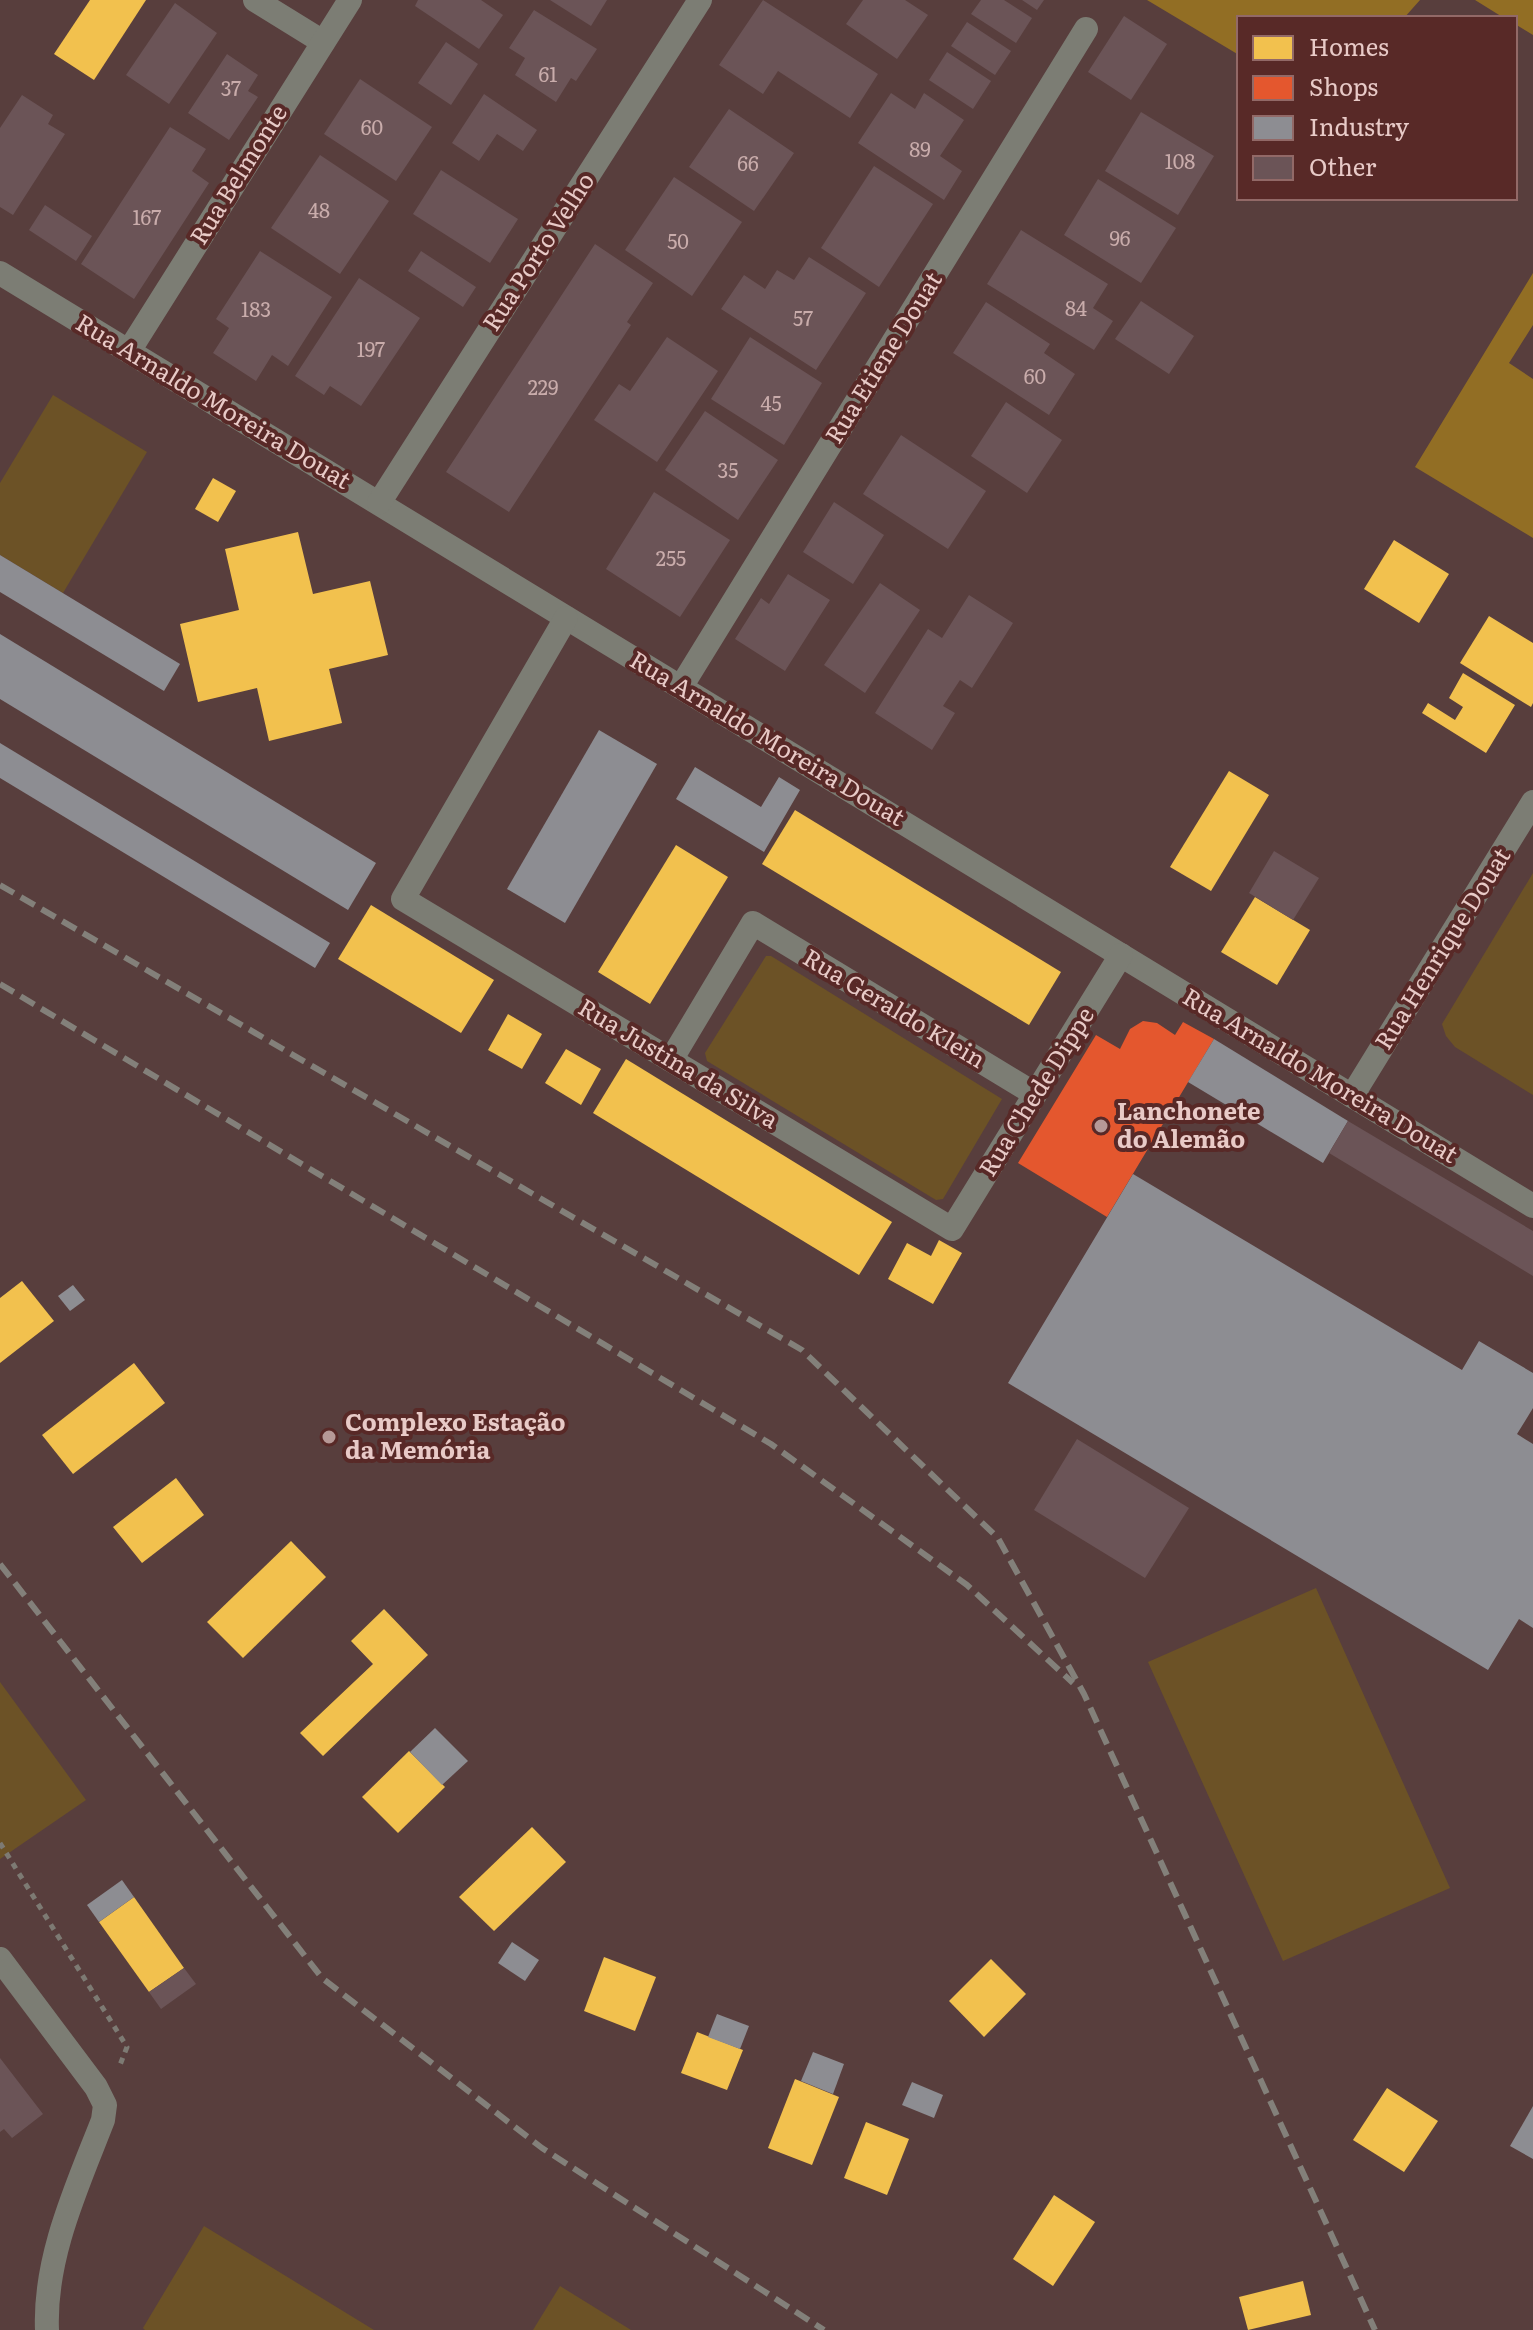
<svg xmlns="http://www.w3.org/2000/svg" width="1533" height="2330" viewBox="0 0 1533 2330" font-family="Literata,serif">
  <rect width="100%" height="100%" fill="#583e3d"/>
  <g fill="#6c5226">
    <polygon points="53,395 147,452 63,593 0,555 0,483"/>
    <polygon points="1533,873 1533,1095 1455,1047 1446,1036 1442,1024"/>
    <polygon points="766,956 771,956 1002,1099 943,1199 936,1200 707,1061 705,1053"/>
    <polygon points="1316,1588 1450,1888 1283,1961 1148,1662"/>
    <polygon points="0,1682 86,1800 0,1859"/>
    <polygon points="204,2226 374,2330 145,2330 143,2328"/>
    <polygon points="560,2286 631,2330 533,2330"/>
  </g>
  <g fill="#926e24">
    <polygon points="1147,0 1420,0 1404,18 1239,18 1239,55"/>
    <polygon points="1475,0 1533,0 1533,35 1515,24 1515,18 1504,18"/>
    <polygon points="1533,273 1533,325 1509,363 1533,379 1533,538 1415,467"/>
  </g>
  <g fill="#f2c14e">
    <polygon points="90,0 146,0 94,80 54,54"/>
    <polygon points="213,478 236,491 218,522 195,509"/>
    <polygon points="298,532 313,594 370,581 388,655 329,669 342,723 269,741 257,688 198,702 180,624 239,610 225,549"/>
    <polygon points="1394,540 1449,574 1419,623 1364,589"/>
    <polygon points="1489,616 1533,643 1533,703 1531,707 1460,663"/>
    <polygon points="1463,673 1515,705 1486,753 1422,713 1428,703 1455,720 1463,707 1449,698"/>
    <polygon points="1229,771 1269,795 1211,891 1170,867"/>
    <polygon points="795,810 1061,972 1029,1025 762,864"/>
    <polygon points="676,845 728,877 650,1004 598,972"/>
    <polygon points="1255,897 1310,930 1277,985 1221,952"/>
    <polygon points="371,905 494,980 461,1033 338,959"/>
    <polygon points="508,1014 542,1034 522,1069 488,1050"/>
    <polygon points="566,1049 601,1069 581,1105 545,1083"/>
    <polygon points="626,1059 892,1222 859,1275 593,1113"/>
    <polygon points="939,1240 962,1253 933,1304 888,1279 907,1243 931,1256"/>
    <polygon points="22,1281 54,1321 0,1363 0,1298"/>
    <polygon points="134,1363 165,1403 73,1474 42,1435"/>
    <polygon points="176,1478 204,1515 142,1563 113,1527"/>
    <polygon points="291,1541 326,1577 243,1658 207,1622"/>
    <polygon points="384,1609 428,1655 323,1756 300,1733 373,1664 351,1641"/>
    <polygon points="409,1751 445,1787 398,1833 362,1797"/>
    <polygon points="532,1827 566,1862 494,1931 459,1897"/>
    <polygon points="134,1897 184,1968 149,1992 99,1922"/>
    <polygon points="604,1957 656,1977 635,2031 584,2011"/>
    <polygon points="991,1959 1026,1994 984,2037 949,2001"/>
    <polygon points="697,2032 743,2050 727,2090 681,2073"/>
    <polygon points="795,2079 839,2097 812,2165 768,2148"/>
    <polygon points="1387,2088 1438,2121 1404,2172 1353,2140"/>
    <polygon points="866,2122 909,2139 887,2195 844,2178"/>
    <polygon points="1054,2195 1095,2222 1053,2286 1013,2259"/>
    <polygon points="1303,2281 1311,2315 1248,2330 1239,2297"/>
  </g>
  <polygon fill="#e4572e" points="1143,1021 1157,1023 1175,1035 1183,1022 1214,1039 1107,1217 1018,1163 1096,1035 1120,1049 1130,1029"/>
  <g fill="#8d8d92">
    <polygon points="0,555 180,664 164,691 0,592"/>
    <polygon points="0,634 376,863 348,910 0,699"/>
    <polygon points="599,730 657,764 565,923 507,889"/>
    <polygon points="0,743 330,943 315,968 0,778"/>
    <polygon points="695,767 761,807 779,777 800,790 764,852 676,799"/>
    <polygon points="1214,1039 1348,1121 1323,1163 1188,1082"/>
    <polygon points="1133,1174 1462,1370 1479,1341 1533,1373 1533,1408 1517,1434 1533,1444 1533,1628 1519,1619 1488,1670 1008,1383"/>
    <polygon points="73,1285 85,1300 70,1311 58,1296"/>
    <polygon points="435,1728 468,1761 442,1785 410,1752"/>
    <polygon points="122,1880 134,1897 99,1922 87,1905"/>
    <polygon points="512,1942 539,1960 525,1981 498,1963"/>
    <polygon points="717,2014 749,2026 740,2049 708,2037"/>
    <polygon points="813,2052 844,2064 833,2094 801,2081"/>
    <polygon points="912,2082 943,2095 934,2118 902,2105"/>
    <polygon points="1533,2106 1533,2159 1510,2146"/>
  </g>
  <g fill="#6b5457">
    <polygon points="418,0 481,0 503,15 479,49 415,6"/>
    <polygon points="550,0 607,0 591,26"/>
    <polygon points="763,0 878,74 850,118 778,71 763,94 719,65"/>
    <polygon points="863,0 905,0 928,15 897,59 846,24"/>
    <polygon points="981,0 1004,0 1032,18 1016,43 971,14"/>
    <polygon points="1022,0 1044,0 1037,10"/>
    <polygon points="175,3 217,33 169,104 126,75"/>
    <polygon points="534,10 597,49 576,81 571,78 556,102 515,75 525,58 509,48"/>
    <polygon points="1124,16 1167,44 1131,100 1088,72"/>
    <polygon points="967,22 1011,51 995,75 951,46"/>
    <polygon points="446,42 478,64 451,105 418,83"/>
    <polygon points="947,52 991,81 973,109 929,80"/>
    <polygon points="227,54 258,75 248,91 258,97 229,140 188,113"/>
    <polygon points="360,79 432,127 396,181 324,134"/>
    <polygon points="891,93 915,109 924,93 964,120 940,156 962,171 944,200 858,143"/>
    <polygon points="484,94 537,130 523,151 497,134 479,161 452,143"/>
    <polygon points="22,95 53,115 48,124 65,134 13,215 0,207 0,128"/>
    <polygon points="729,109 794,153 754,211 689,167"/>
    <polygon points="1141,112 1214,156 1178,215 1105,171"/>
    <polygon points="170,127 206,149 192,171 209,183 134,299 81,264"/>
    <polygon points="320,155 389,201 340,274 271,228"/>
    <polygon points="874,166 933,204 879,287 821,248"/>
    <polygon points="441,170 518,219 490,263 413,214"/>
    <polygon points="674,177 742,222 692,296 625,250"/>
    <polygon points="1098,179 1176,228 1141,283 1064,235"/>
    <polygon points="45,205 92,236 76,261 29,230"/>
    <polygon points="1021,230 1108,284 1093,308 1113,321 1094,350 987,284"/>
    <polygon points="595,244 653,283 627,322 631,325 509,512 446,472"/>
    <polygon points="260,251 332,297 288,366 272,355 256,381 213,353 229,328 216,319"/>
    <polygon points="421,251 476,287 463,307 408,271"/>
    <polygon points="809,257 866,293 816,370 721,309 744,275 765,289 777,270 794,280"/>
    <polygon points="359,278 420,318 361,406 330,386 324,395 295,376"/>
    <polygon points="1141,301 1194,336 1169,374 1115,339"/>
    <polygon points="986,302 1050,344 1044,353 1075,374 1049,415 953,353"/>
    <polygon points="667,337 718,371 657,462 594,420 619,384 630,391"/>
    <polygon points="750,337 822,383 784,445 711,399"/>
    <polygon points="1006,402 1062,440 1027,493 971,456"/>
    <polygon points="705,411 778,460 738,520 665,470"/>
    <polygon points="901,435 986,491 948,549 863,494"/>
    <polygon points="654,492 730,540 680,617 606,569"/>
    <polygon points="834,502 884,535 853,584 803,552"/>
    <polygon points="788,574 830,600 785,671 735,639 761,598 769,604"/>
    <polygon points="880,583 920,610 865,693 824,665"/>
    <polygon points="969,595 1013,623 972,688 960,680 943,706 955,713 932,750 875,713 928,629 942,638"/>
    <polygon points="1274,851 1319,878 1293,920 1249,893"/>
    <polygon points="1348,1121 1533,1231 1533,1276 1329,1153"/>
    <polygon points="1077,1439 1189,1508 1145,1578 1034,1510"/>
    <polygon points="184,1968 196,1984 161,2009 149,1992"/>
    <polygon points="0,2058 43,2114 12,2138 4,2129 0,2132"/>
  </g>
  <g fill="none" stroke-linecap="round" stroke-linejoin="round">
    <polyline stroke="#7d7a73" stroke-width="5" stroke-dasharray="6 6" stroke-linecap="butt" points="0,1843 127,2047 120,2065"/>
    <g stroke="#7c7d74" stroke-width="24">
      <polyline points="255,0 323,42"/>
      <polyline points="0,273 1533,1206"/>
      <polyline points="129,351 350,0"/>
      <polyline points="379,503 700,0"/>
      <polyline points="566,618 403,899 952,1229 1121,955"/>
      <polyline points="681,687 1086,29"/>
      <polyline points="671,1060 753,923 1035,1094"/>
      <polyline points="1352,1096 1533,802"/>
      <path d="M0 1959 96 2087 105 2105 103 2120C77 2187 44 2257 47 2330"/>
    </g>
    <g stroke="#83807a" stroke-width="6" stroke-dasharray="16 8" stroke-linecap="butt">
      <polyline points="0,885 802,1350 998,1538 1084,1694 1375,2330"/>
      <polyline points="0,984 771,1444 967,1585 1073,1683"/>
      <polyline points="0,1564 322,1978 542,2148 824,2330"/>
    </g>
  </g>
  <g fill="#b69997" stroke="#582927" stroke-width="3">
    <circle cx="1101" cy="1126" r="8"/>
    <circle cx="329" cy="1437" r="8"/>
  </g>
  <g text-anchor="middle" stroke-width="8" stroke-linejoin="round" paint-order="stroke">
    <g font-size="20" fill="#c9acab">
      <text x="548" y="82">61</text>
      <text x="231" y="96">37</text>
      <text x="372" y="135">60</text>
      <text x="920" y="157">89</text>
      <text x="1180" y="169">108</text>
      <text x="748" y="171">66</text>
      <text x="319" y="218">48</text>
      <text x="147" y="225">167</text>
      <text x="1120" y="246">96</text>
      <text x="678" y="249">50</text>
      <text x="1076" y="316">84</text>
      <text x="256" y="317">183</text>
      <text x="803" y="326">57</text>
      <text x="371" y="357">197</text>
      <text x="1035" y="384">60</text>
      <text x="543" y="395">229</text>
      <text x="771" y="411">45</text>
      <text x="728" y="478">35</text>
      <text x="671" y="566">255</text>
    </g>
    <g font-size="24" fill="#e8cac7" stroke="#582927">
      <text transform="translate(239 175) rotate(-58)" y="8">Rua Belmonte</text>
      <text transform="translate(539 252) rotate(-57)" y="8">Rua Porto Velho</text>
      <text transform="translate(884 358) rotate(-58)" y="8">Rua Etiene Douat</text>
      <text transform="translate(213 402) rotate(31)" y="8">Rua Arnaldo Moreira Douat</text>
      <text transform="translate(767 739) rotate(31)" y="8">Rua Arnaldo Moreira Douat</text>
      <text transform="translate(1443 949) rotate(-58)" y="8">Rua Henrique Douat</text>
      <text transform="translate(894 1009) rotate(31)" y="8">Rua Geraldo Klein</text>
      <text transform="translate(678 1064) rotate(31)" y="8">Rua Justina da Silva</text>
      <text transform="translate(1320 1076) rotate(31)" y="8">Rua Arnaldo Moreira Douat</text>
      <text transform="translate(1037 1092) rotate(-58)" y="8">Rua Chede Dippe</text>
    </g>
    <g font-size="24" font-weight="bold" fill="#e8cac7" stroke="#582927" text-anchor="start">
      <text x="1117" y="1120">Lanchonete<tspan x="1117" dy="28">do Alemão</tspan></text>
      <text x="345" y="1431">Complexo Estação<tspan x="345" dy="28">da Memória</tspan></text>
    </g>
  </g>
  <rect x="1237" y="16" width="280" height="184" fill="#582927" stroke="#926967" stroke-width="2"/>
  <rect x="1253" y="36" width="40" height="24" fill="#f2c14e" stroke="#926967" stroke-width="2"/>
  <text x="1309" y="56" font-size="24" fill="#e8cac7">Homes</text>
  <rect x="1253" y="76" width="40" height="24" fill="#e4572e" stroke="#926967" stroke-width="2"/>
  <text x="1309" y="96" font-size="24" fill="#e8cac7">Shops</text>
  <rect x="1253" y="116" width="40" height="24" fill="#8d8d92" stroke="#926967" stroke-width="2"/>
  <text x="1309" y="136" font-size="24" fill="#e8cac7">Industry</text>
  <rect x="1253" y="156" width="40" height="24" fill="#6b5457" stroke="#926967" stroke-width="2"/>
  <text x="1309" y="176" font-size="24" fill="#e8cac7">Other</text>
</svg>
